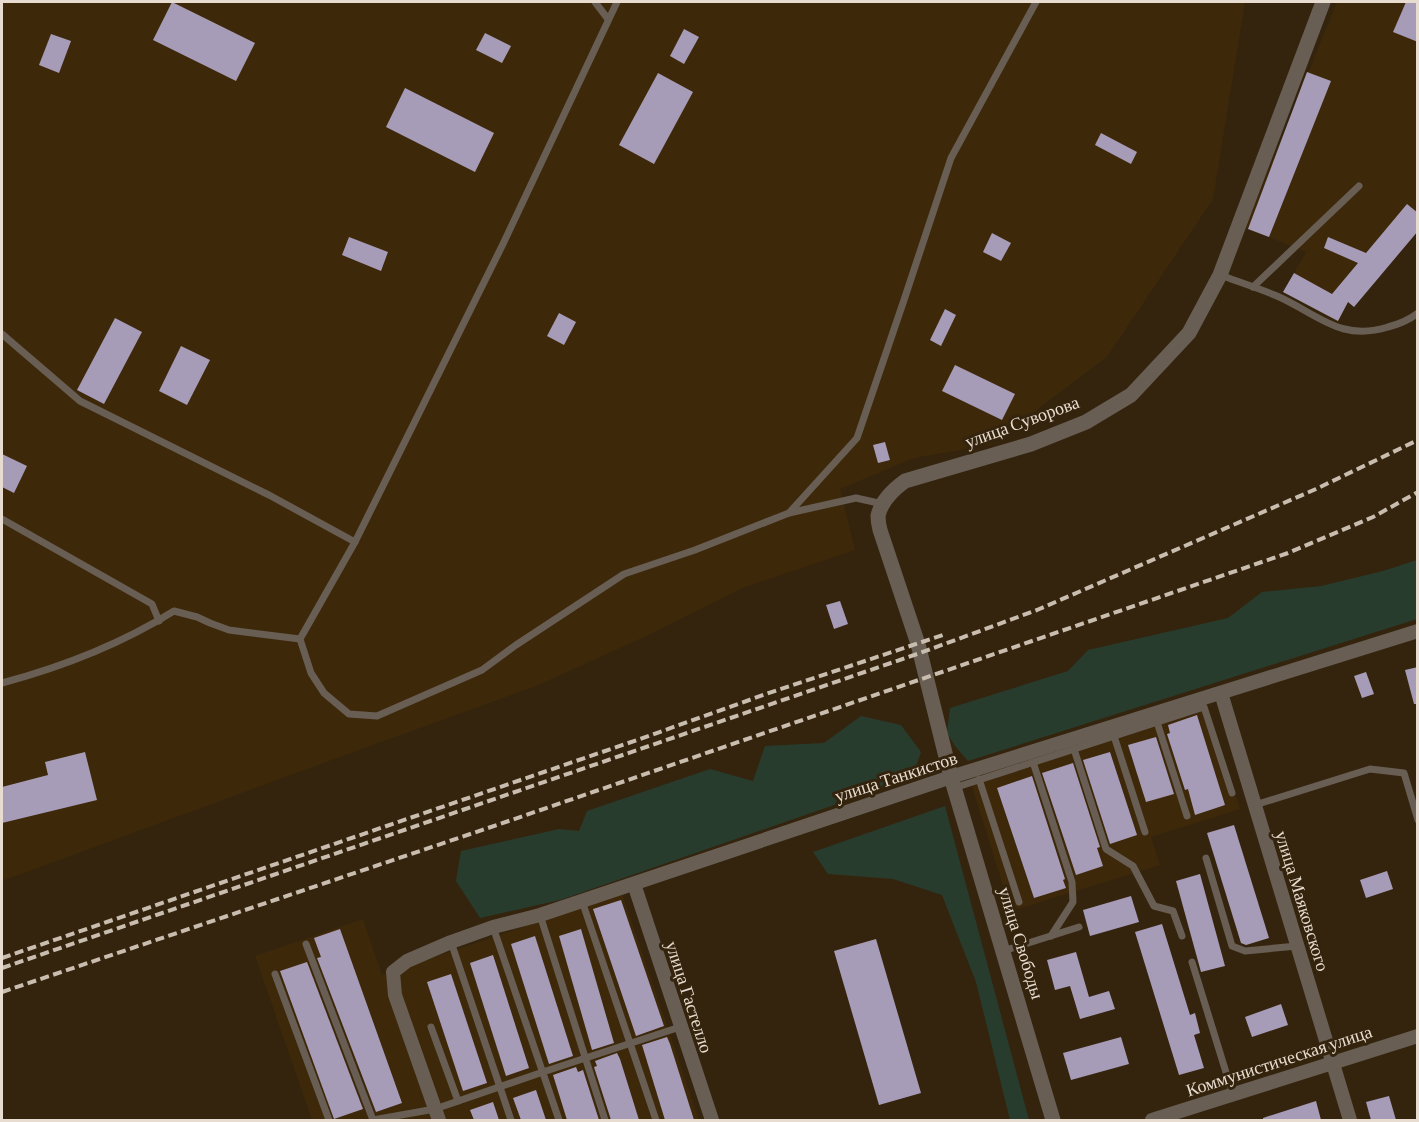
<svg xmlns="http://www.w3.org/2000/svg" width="1419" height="1122" viewBox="0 0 1419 1122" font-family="'Crimson Pro',serif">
  <rect width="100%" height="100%" fill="#34240e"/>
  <g fill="#3d280a">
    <polygon points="2,2 1245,2 1213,199 1107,357 990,445 914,458 840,489 855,550 745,587 640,639 536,686 359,750 2,881"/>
    <polygon points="1337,2 1417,2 1417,231 1354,307 1348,303 1337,322 1283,292 1306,252 1245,228"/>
    <polygon points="1207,703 1240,809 1151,837 1160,865 1011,911 969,777"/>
    <polygon points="622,893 699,1120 312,1120 255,956 363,919 382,975"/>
  </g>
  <g fill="#283c2e">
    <polygon points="1417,560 1417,619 968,761 955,746 947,733 950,708 1068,671 1088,650 1228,618 1262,592 1321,586 1383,571"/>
    <polygon points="861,716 901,725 921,752 912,778 560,900 480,918 456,881 461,851 559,829 579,831 587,811 710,769 753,781 765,746 824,743"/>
    <polygon points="945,806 1029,1120 1010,1120 976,982 942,895 893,879 828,874 813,852"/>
  </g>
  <g fill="#a79cb8">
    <polygon points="172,2 255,43 236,81 153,40"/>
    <polygon points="1406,2 1418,2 1418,42 1393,32"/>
    <polygon points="684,29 699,37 684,64 670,56"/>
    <polygon points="485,33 511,46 502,63 476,50"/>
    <polygon points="51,34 71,41 59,73 39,65"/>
    <polygon points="1307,72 1331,81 1269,237 1248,229"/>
    <polygon points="658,73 693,92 654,164 619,145"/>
    <polygon points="405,88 494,133 475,172 386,127"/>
    <polygon points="1101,133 1137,152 1131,164 1095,145"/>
    <polygon points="1407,204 1418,213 1418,231 1354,307 1348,302 1338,321 1283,292 1294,273 1332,294 1358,263 1324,248 1328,237 1366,253"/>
    <polygon points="992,233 1011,243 1001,261 983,252"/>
    <polygon points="349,237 388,252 381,271 342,255"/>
    <polygon points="945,309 956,315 941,346 930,340"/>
    <polygon points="559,313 576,322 564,345 547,336"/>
    <polygon points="115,318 142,332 104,404 77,390"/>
    <polygon points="181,346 210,360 187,405 159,391"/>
    <polygon points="955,365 1015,394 1002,420 942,391"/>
    <polygon points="885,442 890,460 878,463 873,445"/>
    <polygon points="2,454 27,466 14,493 2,487"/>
    <polygon points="840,601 848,624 834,629 826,605"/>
    <polygon points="1418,667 1418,704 1414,704 1405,670"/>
    <polygon points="1366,672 1374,694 1362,698 1354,676"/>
    <polygon points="1197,715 1225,805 1195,815 1188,789 1185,790 1167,734 1170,733 1168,725"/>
    <polygon points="1156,737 1174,794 1146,802 1128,745"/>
    <polygon points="85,752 97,800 2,823 2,787 48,775 45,762"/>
    <polygon points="1110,752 1137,835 1110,844 1083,760"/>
    <polygon points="1073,763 1100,847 1097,848 1103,866 1076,875 1042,773"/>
    <polygon points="1032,776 1065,879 1063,880 1066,888 1034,898 997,788"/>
    <polygon points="1234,825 1269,938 1246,945 1241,943 1207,833"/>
    <polygon points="1387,871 1393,889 1366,898 1360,880"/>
    <polygon points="1200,874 1225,966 1201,972 1176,881"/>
    <polygon points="1131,896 1139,922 1090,936 1083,910"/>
    <polygon points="621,900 664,1026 636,1036 593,909"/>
    <polygon points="1162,924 1190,1015 1195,1013 1200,1033 1194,1035 1204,1068 1179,1075 1135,932"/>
    <polygon points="340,929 402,1103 376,1112 317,958 321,957 314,938"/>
    <polygon points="581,929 614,1043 592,1050 559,936"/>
    <polygon points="535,936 573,1056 549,1064 511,944"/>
    <polygon points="876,939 921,1093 879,1105 834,951"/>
    <polygon points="1076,952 1089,997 1109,991 1115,1009 1080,1019 1070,986 1055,990 1047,960"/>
    <polygon points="493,955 529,1068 506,1076 470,963"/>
    <polygon points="307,962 363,1109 334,1119 280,971"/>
    <polygon points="451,974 487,1083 463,1091 427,982"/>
    <polygon points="1281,1004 1288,1025 1252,1037 1245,1017"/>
    <polygon points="667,1037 670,1044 694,1120 665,1120 642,1045"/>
    <polygon points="1121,1037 1129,1064 1071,1080 1063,1053"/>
    <polygon points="617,1053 620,1059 639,1120 611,1120 594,1067 597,1066 595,1061"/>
    <polygon points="576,1067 578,1072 583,1070 599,1120 567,1120 553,1075"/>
    <polygon points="536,1090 546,1120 521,1120 513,1098"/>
    <polygon points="1389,1096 1396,1120 1371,1120 1366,1102"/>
    <polygon points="1316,1101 1321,1120 1263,1120 1263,1118"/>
    <polygon points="493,1102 499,1120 474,1120 470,1110"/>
  </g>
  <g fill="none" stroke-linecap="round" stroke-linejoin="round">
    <g stroke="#685e54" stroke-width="7">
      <polyline points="595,2 608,19"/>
      <polyline points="617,2 503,244 355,542 300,639 311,673 324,693 349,714 377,716 482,670 516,645 624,574 695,550 789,513 856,498 883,504"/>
      <path d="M1220 275C1239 282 1258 288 1277 296 1318 314 1340 342 1388 327 1399 324 1409 320 1418 313"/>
      <polyline points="1253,287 1359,186"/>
      <polyline points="2,334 80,401 269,495 355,542"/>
      <polyline points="789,513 857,438 904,300 951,158 1036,2"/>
      <polyline points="2,519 152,604 159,621"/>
      <path d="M2 683C62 667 121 644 174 611L197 617 210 623 229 630 300 639"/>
      <polyline points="1157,722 1187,816"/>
      <polyline points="1114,736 1145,832"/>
      <polyline points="1074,749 1106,849 1133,866 1154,906 1173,911 1182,936"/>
      <polyline points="1033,762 1072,882 1073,902 1051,936"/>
      <polyline points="979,779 1019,902"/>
      <polyline points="954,788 1204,707 1232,793"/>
      <polyline points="1255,805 1370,769 1404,773 1418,820"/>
      <polyline points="1206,858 1232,946 1245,951 1297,946"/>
      <polyline points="582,901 656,1120"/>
      <polyline points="540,915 605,1120"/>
      <polyline points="493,927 559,1120"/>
      <polyline points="451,942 511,1120"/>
      <polyline points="306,944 373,1120"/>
      <polyline points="1003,951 1079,927"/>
      <polyline points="1192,962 1233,1095"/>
      <polyline points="275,974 329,1120"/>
      <polyline points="431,1027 458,1101"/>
      <polyline points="373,1120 435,1109 543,1072 680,1027"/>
    </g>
    <g stroke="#685e54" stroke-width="14">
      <polyline points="1221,693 1350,1120"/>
      <polyline points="634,884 712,1120"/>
      <polyline points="439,1120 395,995 393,972 407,961 451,942 493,927 540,915 951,777 1418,631"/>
      <polyline points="1152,1120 1418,1036"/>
    </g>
    <path stroke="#685e54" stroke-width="15" d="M1053 1120 951 777 918 644 880 530C879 526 878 520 878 516 881 501 894 489 905 481L1031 444 1086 422 1131 395 1189 333 1220 275 1323 2"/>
    <g stroke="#c9bdaf" stroke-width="4" stroke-dasharray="9 4.5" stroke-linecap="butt">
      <polyline points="2,958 640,739 766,694 943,635"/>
      <polyline points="2,968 920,653 1037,610 1316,489 1418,440"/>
      <polyline points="2,992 497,825 1288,553 1373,517 1418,492"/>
    </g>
  </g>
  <g text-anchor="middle" stroke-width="6" stroke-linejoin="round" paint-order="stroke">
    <g font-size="18" fill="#e7dccf" stroke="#34240e">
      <text transform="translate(1022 422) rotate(-20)" y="6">улица Суворова</text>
      <text transform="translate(896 777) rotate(-18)" y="6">улица Танкистов</text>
      <text transform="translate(1302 901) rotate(73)" y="6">улица Маяковского</text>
      <text transform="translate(1021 943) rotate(73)" y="6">улица Свободы</text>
      <text transform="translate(689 997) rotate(72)" y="6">улица Гастелло</text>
      <text transform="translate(1279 1061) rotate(-18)" y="6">Коммунистическая улица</text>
    </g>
  </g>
  <rect width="1419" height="1122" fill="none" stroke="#e7dccf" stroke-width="6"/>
</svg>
